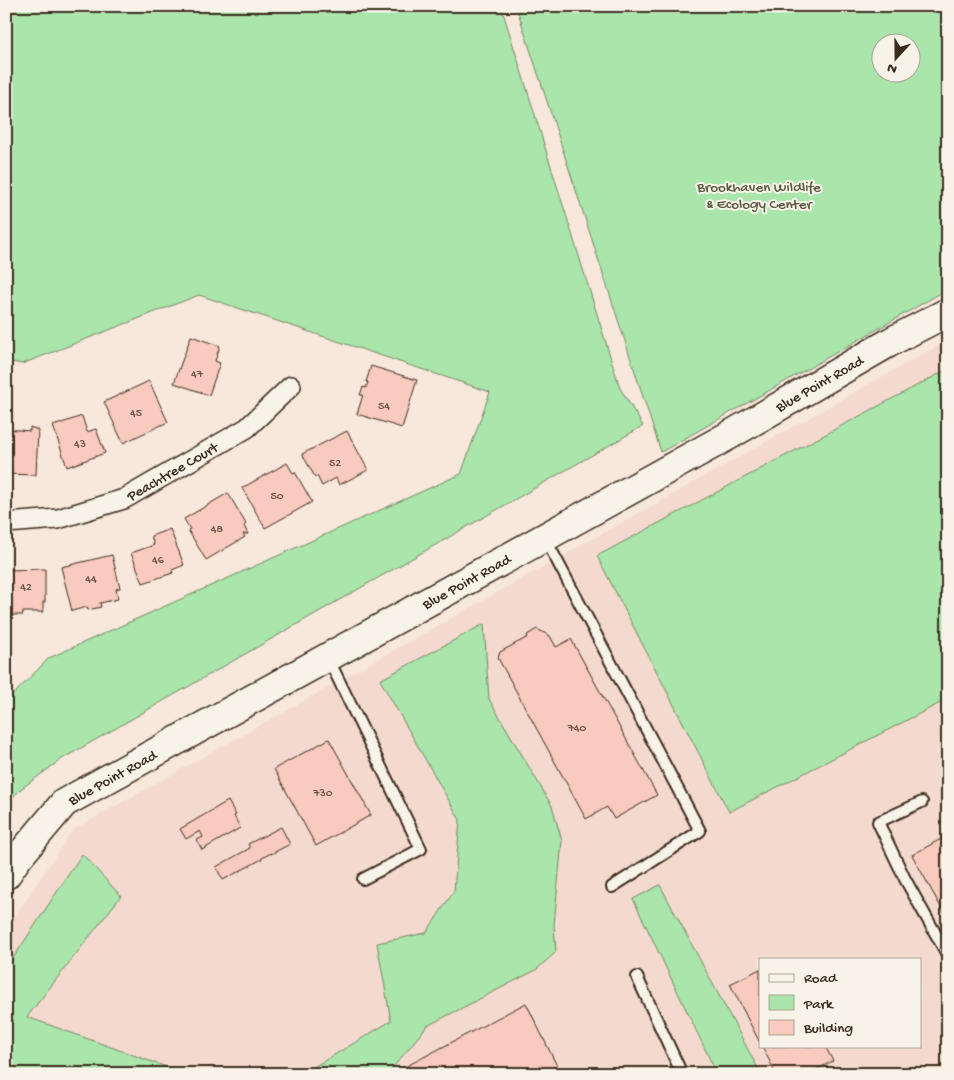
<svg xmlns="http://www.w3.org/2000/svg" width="954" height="1080" viewBox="0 0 954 1080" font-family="'Gochi Hand',sans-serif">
  <rect width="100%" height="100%" fill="#f8e7db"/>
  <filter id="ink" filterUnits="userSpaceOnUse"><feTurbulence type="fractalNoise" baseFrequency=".02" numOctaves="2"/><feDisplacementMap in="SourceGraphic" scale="10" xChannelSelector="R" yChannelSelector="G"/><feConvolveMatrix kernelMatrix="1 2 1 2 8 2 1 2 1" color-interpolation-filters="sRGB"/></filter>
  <g filter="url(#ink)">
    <path fill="#f4dace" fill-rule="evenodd" d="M948 340V1074H6V929L73 830ZM760 959H920V1046H760Z"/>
    <g fill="#aae5ab" stroke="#728864" fill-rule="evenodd">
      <polygon points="6,6 501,6 620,388 643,426 62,759 22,788 6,804 6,702 49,658 461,474 490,392 199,295 22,364 6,361"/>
      <path d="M516 6H948V289L661 452ZM882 42H912V72H882Z"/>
      <polygon points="948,369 948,699 729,812 597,556"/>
      <polygon points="484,624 489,699 552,806 562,841 554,925 556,952 536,970 427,1026 391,1070 393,1074 302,1074 391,1021 377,943 426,933 454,891 460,820 380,680"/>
      <polygon points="82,854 121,896 27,1017 186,1074 6,1074 6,969"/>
      <polygon points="660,885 761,1074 717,1074 633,899"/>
    </g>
    <g fill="#f9cabe" stroke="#3b2a1e">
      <polygon points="191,336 220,346 215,361 220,363 209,395 174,383"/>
      <polygon points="371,366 417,380 402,428 357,414 363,395 360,395 363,387 366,388 368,382 366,382"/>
      <polygon points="149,381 168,422 123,443 104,402"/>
      <polygon points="82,416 87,432 96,429 105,453 67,467 53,426"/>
      <polygon points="30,427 38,430 36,475 6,474 6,429 30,431"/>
      <polygon points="347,431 368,470 339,485 336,478 322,486 317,476 315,477 302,454"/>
      <polygon points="287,463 293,473 295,472 312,502 265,528 242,488"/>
      <polygon points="228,493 246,524 244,526 248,534 243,534 245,537 206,560 188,530 190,529 184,519"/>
      <polygon points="170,529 184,565 172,570 173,573 143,583 131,553 154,545 151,536"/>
      <polygon points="112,555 120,588 116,589 118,599 100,603 101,607 88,610 87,607 72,611 61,567"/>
      <polygon points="45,569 45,602 43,602 43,612 23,612 23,615 11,615 11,613 6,614 6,570"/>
      <polygon points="537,629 550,636 556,647 571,639 657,795 614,819 607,807 586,819 498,658 500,652 528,637 527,635"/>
      <polygon points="329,739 371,815 316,846 274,769"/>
      <polygon points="228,801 236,815 234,816 240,828 202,850 197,840 203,837 200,831 186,839 180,829"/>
      <polygon points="281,827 290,844 271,854 271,853 262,858 262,859 223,880 216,867 250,848 248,844"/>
      <polygon points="948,835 948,920 912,855"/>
      <polygon points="760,969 760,1043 730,984"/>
      <polygon points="526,1003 561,1074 407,1074 403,1068"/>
      <polygon points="762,1046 825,1046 833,1061 808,1074 776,1074"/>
    </g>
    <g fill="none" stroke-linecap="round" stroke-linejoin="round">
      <g stroke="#3b2a1e" stroke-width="14">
        <g id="lane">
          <polyline points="545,538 700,831 612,887"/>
          <polyline points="328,658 421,849 363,879"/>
          <polyline points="922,802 878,822 905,879 948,956"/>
          <polyline points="637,977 682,1074"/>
        </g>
      </g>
      <g stroke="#3b2a1e" stroke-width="22">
        <polyline id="street" points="6,523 58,519 124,499 247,428 291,386"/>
      </g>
      <g stroke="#3b2a1e" stroke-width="31">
        <polyline id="secondary" points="6,875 17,859 64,803 728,436 892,341 948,312"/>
      </g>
      <use href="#lane" stroke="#f7f3e8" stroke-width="10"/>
      <use href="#street" stroke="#f7f3e8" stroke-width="19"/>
      <use href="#secondary" stroke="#f7f3e8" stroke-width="28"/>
    </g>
  </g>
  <g text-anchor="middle" stroke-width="4" stroke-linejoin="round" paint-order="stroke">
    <g font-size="12" fill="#6a5246">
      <text x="197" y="377">47</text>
      <text x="384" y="409">54</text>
      <text x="136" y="416">45</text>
      <text x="80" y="447">43</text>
      <text x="335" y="466">52</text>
      <text x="277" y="499">50</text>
      <text x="217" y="532">48</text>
      <text x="158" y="563">46</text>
      <text x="91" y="582">44</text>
      <text x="26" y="590">42</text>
      <text x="577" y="731">740</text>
      <text x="323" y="796">730</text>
    </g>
    <g font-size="15" fill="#575941" stroke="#f7f3e8">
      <text x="759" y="191">Brookhaven Wildlife<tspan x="759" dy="17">&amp; Ecology Center</tspan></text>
    </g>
    <g font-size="15" fill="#3b2a1e" stroke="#f7f3e8">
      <text transform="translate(819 383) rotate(-30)" y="5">Blue Point Road</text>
      <text transform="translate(172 471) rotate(-30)" y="5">Peachtree Court</text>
      <text transform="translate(466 581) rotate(-29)" y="5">Blue Point Road</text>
      <text transform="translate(112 777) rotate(-29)" y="5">Blue Point Road</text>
    </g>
  </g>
  <rect width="954" height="1080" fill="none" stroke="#f7f3e8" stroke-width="25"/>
  <rect x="12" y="12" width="929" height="1055" fill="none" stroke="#3b2a1e" stroke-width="2" filter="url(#ink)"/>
  <rect x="759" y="958" width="162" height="90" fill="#f7f3e8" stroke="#aca397"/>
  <rect x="769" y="974" width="25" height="8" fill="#f7f3e8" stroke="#aca397"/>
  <text x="804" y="982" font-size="15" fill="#3b2a1e">Road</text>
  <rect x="769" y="995" width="25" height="15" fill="#aae5ab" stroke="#aca397"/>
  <text x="804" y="1008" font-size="15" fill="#3b2a1e">Park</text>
  <rect x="769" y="1020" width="25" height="15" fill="#f9cabe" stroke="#aca397"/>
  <text x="804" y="1032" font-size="15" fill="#3b2a1e">Building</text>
  <g transform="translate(896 58) rotate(201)"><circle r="24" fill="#f7f3e8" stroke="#aca397"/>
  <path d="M0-4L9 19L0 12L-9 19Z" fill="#3b2a1e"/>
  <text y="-8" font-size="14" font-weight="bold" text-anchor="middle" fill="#3b2a1e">N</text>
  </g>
</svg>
